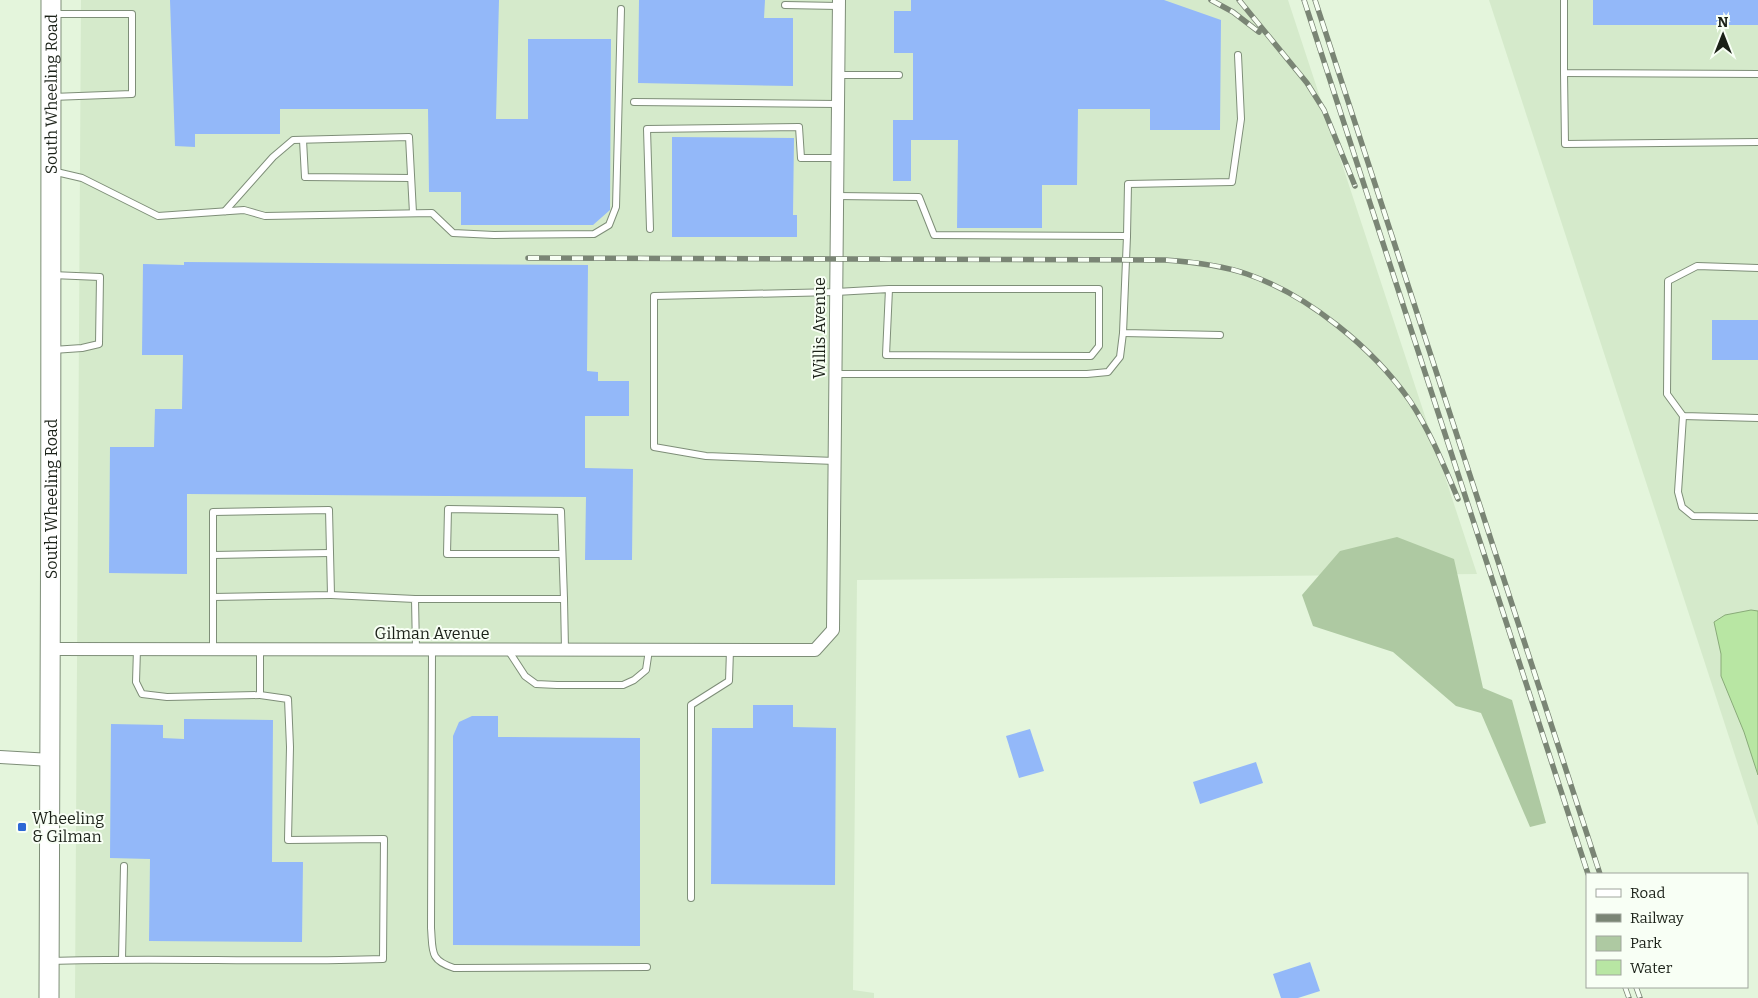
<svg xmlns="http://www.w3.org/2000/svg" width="1758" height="998" viewBox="0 0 1758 998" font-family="Bitter,serif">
  <rect width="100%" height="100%" fill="#e4f5dc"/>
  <g fill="#d5eacb">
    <polygon points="81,0 1288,0 1477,574 857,580 853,990 874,993 874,998 75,998"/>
    <polygon points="1489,0 1758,0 1758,826"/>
  </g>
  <polygon fill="#aec9a2" points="1397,537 1454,559 1483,688 1512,700 1546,823 1530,827 1481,713 1456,706 1393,652 1313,626 1302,595 1340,551"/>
  <polygon fill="#b8e6a3" stroke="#89ab79" points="1751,610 1758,611 1758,775 1744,732 1721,676 1721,654 1714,622 1725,615"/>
  <g fill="#93b8f9">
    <polygon points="170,0 499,0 496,119 528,119 528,39 611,39 610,210 593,225 461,225 461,192 429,192 428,109 280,109 280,134 195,134 195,147 175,146"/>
    <polygon points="639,0 765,0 764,18 793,18 793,86 638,83"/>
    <polygon points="911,0 1164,0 1221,20 1220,130 1150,130 1150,109 1078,109 1077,185 1042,185 1042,228 957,228 958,140 911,140 911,181 893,181 893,120 913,120 913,53 894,53 894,11 911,11"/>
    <rect x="1593" y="0" width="165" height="25"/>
    <polygon points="672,137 794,138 793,215 797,215 797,237 672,237"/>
    <polygon points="184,262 588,265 587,371 598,372 598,381 629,381 629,416 585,416 585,468 633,469 632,560 585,560 586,497 187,494 187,574 109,573 110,447 154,447 155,409 182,409 183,355 142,355 143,264 184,265"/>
    <rect x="1712" y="320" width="46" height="40"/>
    <polygon points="753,705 793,705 793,727 836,728 835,885 711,884 712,728 753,728"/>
    <polygon points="472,716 498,716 498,737 640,738 640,946 453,945 453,736 459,722"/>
    <polygon points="184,719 273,720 272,862 303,862 302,942 149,941 150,859 110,858 111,724 163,725 163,738 184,739"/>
    <polygon points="1030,729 1044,771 1019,778 1006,736"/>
    <polygon points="1256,762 1263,783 1200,804 1193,782"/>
    <polygon points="1310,962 1320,991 1298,998 1281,998 1273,974"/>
  </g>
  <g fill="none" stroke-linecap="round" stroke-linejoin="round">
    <g stroke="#7e8e78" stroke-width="8">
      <g id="service">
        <polyline points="1564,0 1564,73 1758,74"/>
        <polyline points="785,5 838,6"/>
        <polyline points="52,14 132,14 132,94 52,97"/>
        <polyline points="1564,73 1565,144 1758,142"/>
        <polyline points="838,75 899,75"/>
        <polyline points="634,102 837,104"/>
        <polyline points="303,140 305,177 411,178"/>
        <polyline points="52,171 82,178 158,216 244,210 265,216 432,213 453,233 494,235 594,234 609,225 616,207 621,9"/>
        <polyline points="837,196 919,197 934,235 1127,236 1128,184 1232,182 1241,119 1238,55"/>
        <polyline points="225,211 273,157 293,140 409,137 413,213"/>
        <polyline points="650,229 647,129 799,127 801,158 837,158"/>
        <polyline points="1127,236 1123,333 1220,335"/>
        <polyline points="1758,268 1697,266 1668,281 1667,394 1683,416 1758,418"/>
        <polyline points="52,275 100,277 99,344 82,348 53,350"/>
        <polyline points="835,374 1087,374 1108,372 1120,357 1123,333"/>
        <polyline points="1683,416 1678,492 1682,507 1693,516 1758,517"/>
        <polyline points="835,461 706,456 654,447 654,296 836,292 889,289 1099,289 1099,346 1091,356 886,355 889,289"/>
        <polyline points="562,554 447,554 448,509 561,511 564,599"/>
        <polyline points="213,555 330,553"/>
        <polyline points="331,595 415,599 416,650"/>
        <polyline points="213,597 331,595 329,510 213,512 213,649"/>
        <polyline points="415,599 564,599 565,650"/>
        <polyline points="137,649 136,682 142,694 167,697 260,695 260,650"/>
        <path d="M432 650 431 928C433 951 429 960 454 968L647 967"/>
        <polyline points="508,650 525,676 536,684 557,685 623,685 634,680 646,670 649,650"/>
        <polyline points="691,898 691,705 729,681 730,650"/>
        <polyline points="122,959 124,866"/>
        <path d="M50 961C161 957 272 963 383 959L384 839 288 840 290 747 288 699 260 695"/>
      </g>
    </g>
    <g stroke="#7e8e78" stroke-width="14">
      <g id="minor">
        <polyline points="49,649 815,650 833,630 839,0"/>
        <polyline points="0,757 51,760"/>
      </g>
    </g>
    <g stroke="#7e8e78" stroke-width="21">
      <g id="secondary">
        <path id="s1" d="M49 998C52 665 50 333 51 0"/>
      </g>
    </g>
    <use href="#service" stroke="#fff" stroke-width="6"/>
    <use href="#minor" stroke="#fff" stroke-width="12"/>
    <use href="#secondary" stroke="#fff" stroke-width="19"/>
    <g stroke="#7a8575" stroke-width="5.5">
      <g id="rail">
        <polyline points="1211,0 1233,12 1259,32"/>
        <polyline points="1239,0 1307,83 1324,110 1355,186"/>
        <polyline points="1304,0 1588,874"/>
        <polyline points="1315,0 1600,874"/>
        <path d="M528 258 1165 260C1193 262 1221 265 1247 274 1308 295 1373 348 1410 401 1430 431 1444 466 1458 499"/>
        <polyline points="1625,987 1629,998"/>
        <polyline points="1636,987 1640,998"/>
      </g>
    </g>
    <use href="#rail" stroke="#f8fff5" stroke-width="4" stroke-dasharray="11" stroke-linecap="butt"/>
  </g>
  <rect fill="#2c67d5" stroke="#f8fff5" stroke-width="2" x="17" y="822" width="10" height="10" rx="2.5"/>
  <g text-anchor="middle" stroke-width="4" stroke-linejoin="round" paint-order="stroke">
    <g font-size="16" fill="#1b2118" stroke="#f8fff5">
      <text dy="6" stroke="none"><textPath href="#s1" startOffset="904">South Wheeling Road</textPath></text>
      <text transform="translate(819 328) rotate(-90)" y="6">Willis Avenue</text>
      <text dy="6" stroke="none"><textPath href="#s1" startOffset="499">South Wheeling Road</textPath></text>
      <text x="432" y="639">Gilman Avenue</text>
    </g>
    <g font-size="16" fill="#1b2118" stroke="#f8fff5" text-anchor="start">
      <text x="32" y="824">Wheeling<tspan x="32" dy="18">&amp; Gilman</tspan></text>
    </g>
  </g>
  <rect x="1586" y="873" width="162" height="115" fill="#f8fff5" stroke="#a0a69d"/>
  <rect x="1596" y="889" width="25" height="8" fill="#ffffff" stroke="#a0a69d"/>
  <text x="1630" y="898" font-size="15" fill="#1b2118">Road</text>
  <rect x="1596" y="914" width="25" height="8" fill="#7a8575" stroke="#a0a69d"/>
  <text x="1630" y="923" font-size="15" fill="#1b2118">Railway</text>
  <rect x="1596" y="936" width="25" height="15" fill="#aec9a2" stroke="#a0a69d"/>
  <text x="1630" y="948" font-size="15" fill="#1b2118">Park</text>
  <rect x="1596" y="960" width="25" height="15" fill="#b8e6a3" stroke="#a0a69d"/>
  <text x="1630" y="973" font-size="15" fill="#1b2118">Water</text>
  <g transform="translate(1723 35)" stroke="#f8fff5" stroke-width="4" paint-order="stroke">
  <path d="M0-4L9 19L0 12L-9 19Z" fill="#1b2118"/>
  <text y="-8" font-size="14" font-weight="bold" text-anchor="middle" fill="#1b2118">N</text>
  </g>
</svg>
